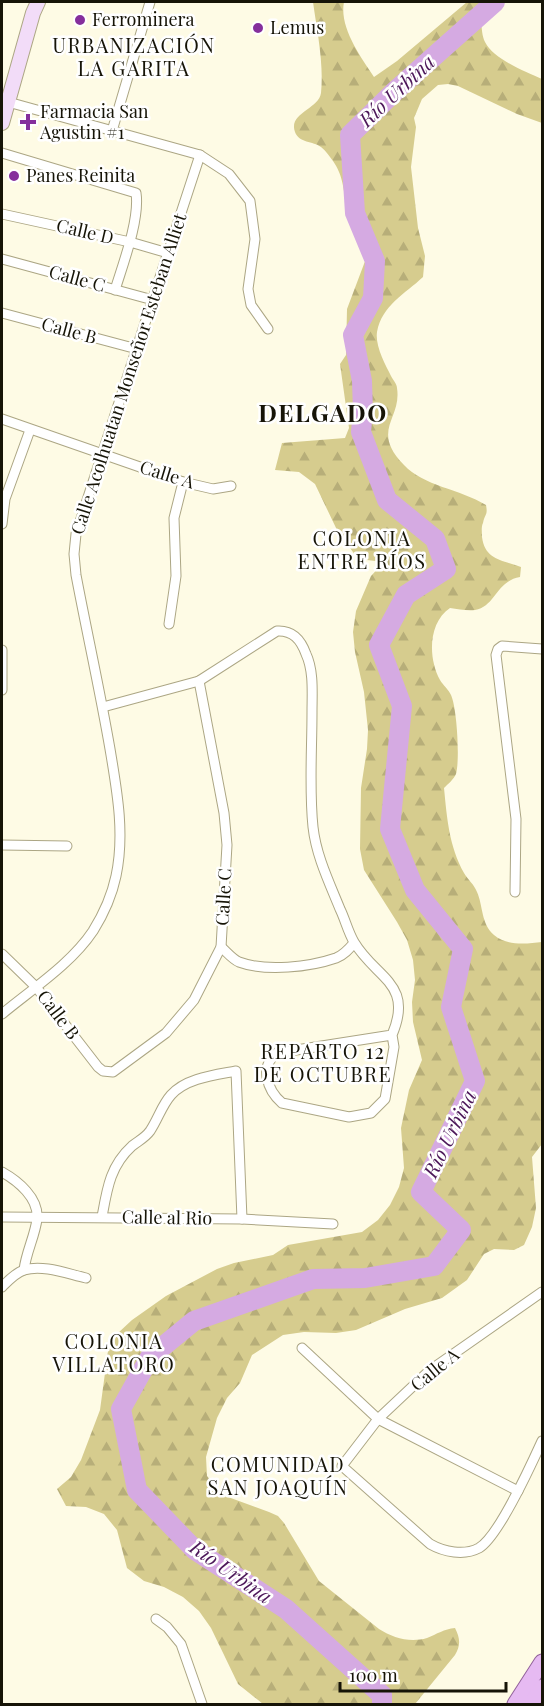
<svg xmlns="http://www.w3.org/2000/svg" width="544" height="1706" viewBox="0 0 544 1706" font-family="'Playfair Display',serif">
  <defs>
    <pattern id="forest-firs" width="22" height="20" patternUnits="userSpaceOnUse" patternTransform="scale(1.5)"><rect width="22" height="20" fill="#d6cc8e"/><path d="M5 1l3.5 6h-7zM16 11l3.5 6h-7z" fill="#b7ae79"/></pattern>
  </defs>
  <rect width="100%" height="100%" fill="#fefbe5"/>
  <path fill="url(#forest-firs)" d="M313 2H344C339 27 360 56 374 77L397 61 467 2H502L481 22C482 29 482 36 485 42 493 59 526 72 542 79V123L517 114 458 86 448 84 438 85 422 99 414 118 416 127 411 167 418 228 425 256 423 277C405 294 382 305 377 332 375 346 385 364 391 376 393 380 397 384 397 388 402 419 370 430 404 465 423 486 460 489 486 505 488 516 485 513 483 523 481 527 482 533 482 537 485 560 502 560 521 567L520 577C496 581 496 606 475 610 467 611 458 609 450 608 428 623 428 658 440 680 443 685 449 690 451 695 457 708 460 760 456 774 454 779 448 784 444 788 447 818 449 846 464 873 468 880 474 884 477 892 483 905 481 924 494 935 507 946 526 944 542 942V1144L532 1157 536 1208 532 1227 524 1245 514 1250 494 1249 484 1254 467 1280 442 1298 405 1309 356 1330 336 1333 304 1332 283 1335 252 1355 240 1383 227 1398 217 1418 206 1457 207 1476 219 1491 228 1497 269 1512 278 1516 284 1523 319 1581 379 1629C393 1638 410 1643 427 1638 437 1634 444 1629 455 1628 460 1638 461 1645 455 1655L415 1704H263L238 1684 211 1628 199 1611 183 1597 164 1587 144 1581 127 1568 117 1530 104 1514 86 1507 66 1506 57 1489 71 1477 81 1460 100 1410 108 1351 118 1333 132 1320 166 1296 217 1269 234 1263 273 1255 288 1245 362 1232 378 1220 390 1205 399 1187 404 1168 401 1128 409 1090 422 1060 413 1022 412 1002 415 980 413 960 407 940 397 922 364 870 360 849 361 788 367 749 368 730 364 692 355 652 353 632 356 611 371 576 384 562 358 559 337 530 315 484 299 472 275 470 282 443 345 438 349 428 340 364 346 355 347 309 367 256C360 237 352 219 346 200 342 184 343 176 333 161 330 157 326 151 321 147 313 141 299 143 295 132 288 113 319 109 321 93 324 63 317 31 313 2Z"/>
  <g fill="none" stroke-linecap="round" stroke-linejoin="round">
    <polyline stroke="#d5aae2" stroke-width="20" points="382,1704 382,1695 286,1609 195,1550 137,1490 121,1409 150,1357 194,1321 313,1279 365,1278 434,1266 461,1230 421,1192 475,1081 451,1007 463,949 415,890 390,829 402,706 379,645 406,595 446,569 435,539 387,500 361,432 363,411 362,381 353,335 373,298 375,261 355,213 350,135 395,91 495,2"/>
    <g stroke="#aca684" stroke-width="11">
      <g id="street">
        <polyline points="8,102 200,155 229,174 250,201 255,239 248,289 251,305 268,329"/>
        <polyline points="112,131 150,2"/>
        <path d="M2 153 136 193C140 219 123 264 115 290"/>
        <polyline points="2,214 130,242 168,253"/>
        <polyline points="2,259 153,300"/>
        <polyline points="2,313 137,349"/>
        <polyline points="2,419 183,482 213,489 231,486"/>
        <polyline points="2,524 5,499 30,430"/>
        <polyline points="169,624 176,576 174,518 183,482"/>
        <polyline points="2,650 2,690"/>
        <path d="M103 707 199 681 277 631C293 630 301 640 306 654 314 671 312 694 312 712 312 750 309 789 313 827 316 855 329 882 340 909 345 919 348 932 354 942 376 979 414 983 392 1035L277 1053C259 1066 267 1090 282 1103L349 1117 371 1113 385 1099 394 1047 392 1035"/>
        <polyline points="2,845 67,846"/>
        <polyline points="515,892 516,819 496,655 498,649 502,646 542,649"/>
        <path d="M221 947C227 952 232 959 239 962 266 972 310 967 336 958 344 955 349 949 354 943"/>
        <polyline points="2,954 36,987 98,1067 103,1071 113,1072 166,1033 194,1000 221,947 227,845 224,813 199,681"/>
        <path d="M2 1014C32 989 71 964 93 931 103 915 112 895 116 876 125 834 117 791 110 749 100 691 87 633 76 575L74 554 76 534 200 155"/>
        <path d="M2 1172C18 1181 39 1198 37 1219 35 1236 26 1252 24 1270"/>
        <polyline points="2,1217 242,1219 333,1224"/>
        <path d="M102 1217C107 1189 110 1166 132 1146 138 1141 145 1138 150 1131 158 1119 162 1105 171 1095 186 1078 215 1075 236 1071L242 1219"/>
        <path d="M2 1287C8 1281 15 1273 24 1270 43 1264 68 1274 86 1278"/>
        <path d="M542 1292 429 1371 378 1419 342 1466 430 1544C444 1552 464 1556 479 1548 498 1537 532 1463 542 1441"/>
        <polyline points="302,1348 378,1419 518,1491"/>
        <polyline points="156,1619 167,1627 181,1644 202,1704"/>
      </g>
    </g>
    <g stroke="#aca684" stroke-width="16">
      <polyline id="secondary" points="2,123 33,13 38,2"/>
    </g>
    <g stroke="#92629a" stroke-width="17">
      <g id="primary">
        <polyline points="515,1704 542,1662"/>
        <polyline points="531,1704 542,1687"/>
      </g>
    </g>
    <use href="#street" stroke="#fff" stroke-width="9"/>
    <use href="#secondary" stroke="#f2dcf8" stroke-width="14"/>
    <use href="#primary" stroke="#e6baf2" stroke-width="15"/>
  </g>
  <g fill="#852f9c" stroke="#fff" stroke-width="2">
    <circle cx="80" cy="20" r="6"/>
    <circle cx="258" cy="28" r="6"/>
    <path d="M25 113h6v6h6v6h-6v6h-6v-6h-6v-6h6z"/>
    <circle cx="14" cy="176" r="6"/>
  </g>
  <g text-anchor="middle" stroke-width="5" stroke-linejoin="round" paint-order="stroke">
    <g font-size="18" fill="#161407" stroke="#fff" text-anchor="start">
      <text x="92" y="26">Ferrominera</text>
      <text x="270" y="34">Lemus</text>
      <text x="40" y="118">Farmacia San<tspan x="40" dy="21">Agustin #1</tspan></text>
      <text x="26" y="182">Panes Reinita</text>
    </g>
    <g font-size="18" fill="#161407" stroke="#fff">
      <text transform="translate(85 232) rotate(13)" y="6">Calle D</text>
      <text transform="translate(77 279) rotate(15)" y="6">Calle C</text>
      <text transform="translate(69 331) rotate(15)" y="6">Calle B</text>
      <text transform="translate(129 374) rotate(-72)" y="6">Calle Acolhuatan Monseñor Esteban Alliet</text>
      <text transform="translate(167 475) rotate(17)" y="6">Calle A</text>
      <text transform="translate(224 897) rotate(-87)" y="6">Calle C</text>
      <text transform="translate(58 1015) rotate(53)" y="6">Calle B</text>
      <text transform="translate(167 1218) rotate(1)" y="6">Calle al Rio</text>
      <text transform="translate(435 1370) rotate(-39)" y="6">Calle A</text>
    </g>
    <g font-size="20" letter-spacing="1.5" fill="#161407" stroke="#fff">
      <text x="134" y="53">URBANIZACIÓN<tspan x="134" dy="23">LA GARITA</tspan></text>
      <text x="362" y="546">COLONIA<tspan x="362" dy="23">ENTRE RÍOS</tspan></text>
      <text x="323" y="1059">REPARTO 12<tspan x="323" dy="23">DE OCTUBRE</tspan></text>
      <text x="114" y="1349">COLONIA<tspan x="114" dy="23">VILLATORO</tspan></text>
      <text x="278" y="1472">COMUNIDAD<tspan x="278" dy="23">SAN JOAQUÍN</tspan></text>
    </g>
    <g font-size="20" font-style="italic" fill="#4d185a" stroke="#fff">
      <text transform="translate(397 91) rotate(-43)" y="7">Río Urbina</text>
      <text transform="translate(450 1134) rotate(-64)" y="7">Río Urbina</text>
      <text transform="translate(231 1572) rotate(35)" y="7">Río Urbina</text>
    </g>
    <g font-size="24" font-weight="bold" letter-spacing="1.5" fill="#161407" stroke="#fff">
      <text x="323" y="422">DELGADO</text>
    </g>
  </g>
  <rect width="544" height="1706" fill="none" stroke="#161407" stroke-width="6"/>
  <path d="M340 1682v9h166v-9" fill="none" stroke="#161407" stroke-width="3"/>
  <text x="349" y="1682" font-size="18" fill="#161407" stroke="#ffffff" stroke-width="4.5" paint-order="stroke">100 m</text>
</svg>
